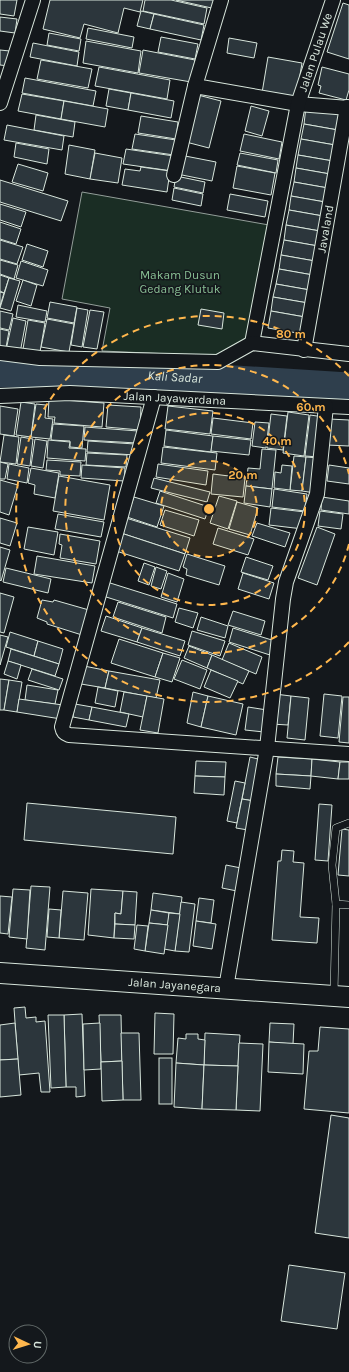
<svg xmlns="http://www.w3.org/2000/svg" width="349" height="1372" viewBox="0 0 349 1372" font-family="Karla,sans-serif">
  <rect width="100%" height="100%" fill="#14181c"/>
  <polygon fill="#1a2d24" stroke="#939e99" points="82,192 269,225 248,338 216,356 102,351 110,308 62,299"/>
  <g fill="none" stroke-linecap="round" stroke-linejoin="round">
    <path stroke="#2f3f4d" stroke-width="29" id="s1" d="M0 373H122L349 387"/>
  </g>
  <g fill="#2c363c" stroke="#d8e6dc">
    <polygon points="0,0 17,0 14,16 0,14"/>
    <polygon points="50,0 143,0 140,12 124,8 118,33 84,24 80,38 43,29"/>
    <polygon points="145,0 171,0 207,8 204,24 143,11"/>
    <polygon points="176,0 218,0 216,9"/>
    <polygon points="343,3 349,5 349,59 327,52"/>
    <polygon points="141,11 154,14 150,29 137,26"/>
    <polygon points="154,14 204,25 201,40 150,29"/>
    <polygon points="0,17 17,19 15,33 0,31"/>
    <polygon points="88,28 134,37 132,48 86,39"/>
    <polygon points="49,33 81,39 79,51 47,45"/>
    <polygon points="161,37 198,44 195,59 158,52"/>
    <polygon points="229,38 257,43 254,58 227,53"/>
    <polygon points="86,41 141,51 138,73 83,63"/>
    <polygon points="33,43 79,52 77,66 30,57"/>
    <polygon points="0,50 10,51 9,66 0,65"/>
    <polygon points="143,50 195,60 191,82 139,73"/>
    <polygon points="268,57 302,63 296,99 262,93"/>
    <polygon points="41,60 92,69 88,88 37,79"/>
    <polygon points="99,67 170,80 167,99 95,86"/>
    <polygon points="322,67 349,74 349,90 346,100 319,93 321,86 318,85"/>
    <polygon points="25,78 96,91 93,106 22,93"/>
    <polygon points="109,89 131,93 128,110 106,106"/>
    <polygon points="131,93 174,101 171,118 128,110"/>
    <polygon points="22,94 64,101 61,119 18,111"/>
    <polygon points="198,95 221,101 209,148 186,142"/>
    <polygon points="64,101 108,109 105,127 61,119"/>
    <polygon points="251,106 269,111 262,136 245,131"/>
    <polygon points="306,107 341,113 338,130 304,124"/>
    <polygon points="36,115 75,122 73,137 34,130"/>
    <polygon points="141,116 178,122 176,139 138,133"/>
    <polygon points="304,124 338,130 335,145 301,139"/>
    <polygon points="7,125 64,136 62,150 4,140"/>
    <polygon points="135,134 176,140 174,155 132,149"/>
    <polygon points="244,134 282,142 279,159 240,151"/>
    <polygon points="301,139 335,145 333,161 298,155"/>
    <polygon points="16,143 49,149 47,164 14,157"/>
    <polygon points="69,145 95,150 90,179 65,174"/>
    <polygon points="126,149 174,156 172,171 123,164"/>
    <polygon points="95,153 122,158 118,183 90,179"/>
    <polygon points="240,153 278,160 276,173 237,165"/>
    <polygon points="180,155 216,162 212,181 177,174"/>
    <polygon points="298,155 333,161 330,174 296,168"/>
    <polygon points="18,164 48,173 43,191 12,182"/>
    <polygon points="237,166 275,173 271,195 233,188"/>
    <polygon points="141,167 170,171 167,192 122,185 125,169 140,171"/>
    <polygon points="296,168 330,174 328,188 294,182"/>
    <polygon points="176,176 205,182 203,193 174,187"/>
    <polygon points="0,180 68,201 61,221 0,202"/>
    <polygon points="294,182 328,188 325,202 291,196"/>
    <polygon points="174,188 203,194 201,206 172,200"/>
    <polygon points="230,194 268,201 265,217 227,210"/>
    <polygon points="291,196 325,202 323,216 289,210"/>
    <polygon points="0,204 26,212 21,227 0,220"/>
    <polygon points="289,210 323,216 320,231 286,225"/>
    <polygon points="0,222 21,229 16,244 0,239"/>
    <polygon points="286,225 320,231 318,246 284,240"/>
    <polygon points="0,240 23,247 17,264 0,259"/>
    <polygon points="284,240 318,246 315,261 281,255"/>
    <polygon points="27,244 48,251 43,267 22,260"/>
    <polygon points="281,255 315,261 313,275 279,269"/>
    <polygon points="0,260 18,265 14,279 0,274"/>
    <polygon points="21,261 48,270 43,286 16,278"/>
    <polygon points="279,269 313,275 310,290 276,284"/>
    <polygon points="0,275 9,278 4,293 0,291"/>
    <polygon points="9,278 20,281 11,311 0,308"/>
    <polygon points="23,280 37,285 31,306 16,301"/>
    <polygon points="276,284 310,290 308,303 273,297"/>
    <polygon points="0,292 4,293 0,306"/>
    <polygon points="273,297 308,303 305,317 271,311"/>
    <polygon points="50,302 77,307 74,323 47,318"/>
    <polygon points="18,305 47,311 45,322 16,317"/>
    <polygon points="77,308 88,310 82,347 71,345"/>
    <polygon points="201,309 224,313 222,329 198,325"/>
    <polygon points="90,310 104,312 97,349 83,347"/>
    <polygon points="0,311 13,314 9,330 0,328"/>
    <polygon points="271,311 305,317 303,334 268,328"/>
    <polygon points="13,318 26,321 20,353 6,350"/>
    <polygon points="47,319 74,324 69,352 41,347"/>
    <polygon points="28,320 45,323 40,352 23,349"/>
    <polygon points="0,329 9,331 5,353 0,352"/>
    <polygon points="49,399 104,403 102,427 54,423 55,417 48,417"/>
    <polygon points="21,402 35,404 31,437 16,435"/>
    <polygon points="36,404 46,405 45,418 53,419 50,439 31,437"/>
    <polygon points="108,405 141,407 140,430 106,427"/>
    <polygon points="0,406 18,409 14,436 0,434"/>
    <polygon points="168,406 213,411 210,434 165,429"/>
    <polygon points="288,412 309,415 304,456 283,453"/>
    <polygon points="271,414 287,416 283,450 267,448"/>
    <polygon points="310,415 324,417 319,457 305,456"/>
    <polygon points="213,418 253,423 251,439 211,434"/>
    <polygon points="329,419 349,420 349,446 327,445"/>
    <polygon points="255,422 269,423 266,448 252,446"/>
    <polygon points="53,424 84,426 82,448 70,447 70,441 51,440"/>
    <polygon points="85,427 138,431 137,443 84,440"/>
    <polygon points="166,430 213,436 211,452 164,446"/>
    <polygon points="4,435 19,437 16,464 0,462"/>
    <polygon points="213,436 251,440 249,455 211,451"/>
    <polygon points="21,437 33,439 30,466 17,464"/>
    <polygon points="35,439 47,441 43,468 31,466"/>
    <polygon points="48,440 70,442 69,448 86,449 85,461 47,458"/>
    <polygon points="88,441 135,444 135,455 87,452"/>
    <polygon points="163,447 217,453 215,470 161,463"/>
    <polygon points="262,449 276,450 272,489 246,486 248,468 260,469"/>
    <polygon points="87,453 127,455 126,467 86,465"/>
    <polygon points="294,456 306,457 302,491 290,490"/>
    <polygon points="306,457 319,458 315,493 302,491"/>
    <polygon points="47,460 81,462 80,476 60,475 60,471 46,470"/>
    <polygon points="0,462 8,464 5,479 0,479"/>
    <polygon points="9,464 29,468 27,483 7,479"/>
    <polygon points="158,464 208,471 206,485 156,477"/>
    <polygon points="82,465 125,468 124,481 81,478"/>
    <polygon points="282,465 292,466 290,490 274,488 275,472 281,473"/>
    <polygon points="329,465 349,468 349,484 327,481"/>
    <polygon points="31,468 59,473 55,498 34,494 35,485 28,483"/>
    <polygon points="213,474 245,478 243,497 211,494"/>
    <polygon points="59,476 110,485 104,520 53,511"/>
    <polygon points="154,478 210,492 207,502 151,488"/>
    <polygon points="0,480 18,485 9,515 0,512"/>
    <polygon points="246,486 272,489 270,507 244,503"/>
    <polygon points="274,489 307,494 305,511 272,507"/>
    <polygon points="160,491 209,507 205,519 156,503"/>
    <polygon points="219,496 237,501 228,529 210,523"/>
    <polygon points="134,497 164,506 157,527 127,517"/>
    <polygon points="322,497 349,501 349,514 321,510"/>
    <polygon points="237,502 258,508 250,535 229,529"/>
    <polygon points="271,508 305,512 303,529 269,525"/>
    <polygon points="165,510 199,520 194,536 160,525"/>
    <polygon points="320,511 343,514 341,529 318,526"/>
    <polygon points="58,514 104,522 101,537 55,529"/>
    <polygon points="0,518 17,523 10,546 0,543"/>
    <polygon points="126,518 190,538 185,554 121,533"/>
    <polygon points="257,523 290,533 285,547 252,536"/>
    <polygon points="28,527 58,532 54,555 24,549"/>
    <polygon points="317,527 335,534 317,585 298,578"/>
    <polygon points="218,528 254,539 248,555 213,544"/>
    <polygon points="121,533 185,554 179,571 116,551"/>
    <polygon points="60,534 100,541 96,564 60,558 62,545 59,544"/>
    <polygon points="0,547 10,550 1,581 0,580"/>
    <polygon points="187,554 225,566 219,585 186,575 187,569 183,567"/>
    <polygon points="37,556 95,566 92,583 34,574"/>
    <polygon points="246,557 273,566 268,580 241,572"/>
    <polygon points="144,563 155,567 149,585 138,581"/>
    <polygon points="156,567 167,571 161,589 151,586"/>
    <polygon points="6,568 51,579 48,593 3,582"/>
    <polygon points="168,573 184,579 177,602 161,597"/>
    <polygon points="243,573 274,583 269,599 238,589"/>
    <polygon points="107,582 177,604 173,618 103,596"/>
    <polygon points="0,593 14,597 4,633 0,632"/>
    <polygon points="42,600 53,602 54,600 89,610 82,635 47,624 47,622 37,618"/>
    <polygon points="118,602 166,617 162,633 113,617"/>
    <polygon points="179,608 198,613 193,628 175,622"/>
    <polygon points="233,611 265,621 261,635 228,625"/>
    <polygon points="106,616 142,628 137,642 101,631"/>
    <polygon points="201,617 228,626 225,638 197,630"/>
    <polygon points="142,628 185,641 180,656 137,642"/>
    <polygon points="233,628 275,641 270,655 229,642"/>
    <polygon points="192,631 225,641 220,656 188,645"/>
    <polygon points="10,632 38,641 34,656 6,647"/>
    <polygon points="0,635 8,637 0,665"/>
    <polygon points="119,639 163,653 155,677 111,663"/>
    <polygon points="38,641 63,649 59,664 34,656"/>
    <polygon points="229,643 262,657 256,674 222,660"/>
    <polygon points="189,646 212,655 207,668 184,658"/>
    <polygon points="11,649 59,664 55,676 8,661"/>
    <polygon points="163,653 180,658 172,682 155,677"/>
    <polygon points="212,655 249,671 243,684 207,668"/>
    <polygon points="182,660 207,670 200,689 174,679"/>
    <polygon points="8,661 21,665 17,679 4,674"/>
    <polygon points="84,666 109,671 105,688 81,684"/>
    <polygon points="32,669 63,679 59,690 28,680"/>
    <polygon points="211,670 238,681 230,698 204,687"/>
    <polygon points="109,671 160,680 156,698 105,688"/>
    <polygon points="0,679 9,680 4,710 0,710"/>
    <polygon points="9,680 22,682 17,712 4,710"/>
    <polygon points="27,685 58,690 55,704 25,700"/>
    <polygon points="98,687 118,691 115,707 95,703"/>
    <polygon points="124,692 147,696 143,717 120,712"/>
    <polygon points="193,692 208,696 201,727 187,723"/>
    <polygon points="275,694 291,696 288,725 271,724"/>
    <polygon points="324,694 342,696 338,738 320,736"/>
    <polygon points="147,696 164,699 158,733 140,730"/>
    <polygon points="208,696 243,704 236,735 201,727"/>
    <polygon points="291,696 309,698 305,740 287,738"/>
    <polygon points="343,697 349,697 349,743 339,742"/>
    <polygon points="19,699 63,705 61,719 17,712"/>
    <polygon points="75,704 92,707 89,720 73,717"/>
    <polygon points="92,707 129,714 126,727 89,720"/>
    <polygon points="248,707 267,710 264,732 245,730"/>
    <polygon points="250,757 262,760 254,801 242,799"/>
    <polygon points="278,757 312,759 311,776 276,774"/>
    <polygon points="312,759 340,762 338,779 311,776"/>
    <polygon points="196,761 226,762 225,777 195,776"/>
    <polygon points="340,762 349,762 349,779 338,779"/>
    <polygon points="276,774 311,776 310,789 276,786"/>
    <polygon points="195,776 225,777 224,795 194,793"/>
    <polygon points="235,781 245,783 237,823 227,821"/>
    <polygon points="242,799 254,801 248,830 236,828"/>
    <polygon points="27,803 176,817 173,854 24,840"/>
    <polygon points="319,804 332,805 328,861 315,860"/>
    <polygon points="342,829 349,830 349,876 338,875"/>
    <polygon points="282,850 294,851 293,862 304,863 300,917 319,918 317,943 272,940 278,861 281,861"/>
    <polygon points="226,865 241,868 237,891 222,888"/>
    <polygon points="31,886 50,887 45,950 26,948"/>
    <polygon points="13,889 30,890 27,939 9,937"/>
    <polygon points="91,889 123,891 121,914 115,913 114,938 88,935"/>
    <polygon points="63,891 88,893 84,940 59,938"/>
    <polygon points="123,891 137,892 135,925 115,924 115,913 121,914"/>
    <polygon points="153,893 182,897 180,914 151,910"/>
    <polygon points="0,896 12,897 8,934 0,933"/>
    <polygon points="199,898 214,900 211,923 196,921"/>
    <polygon points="181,902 195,904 189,952 175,951"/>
    <polygon points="49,909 61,910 59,938 47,937"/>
    <polygon points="151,910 169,913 168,925 149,923"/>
    <polygon points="169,913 180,914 175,951 164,949"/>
    <polygon points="196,921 216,924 212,949 193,946"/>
    <polygon points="149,923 168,925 164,954 145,951"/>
    <polygon points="115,924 135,925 134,939 114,938"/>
    <polygon points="137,925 148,926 145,951 134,949"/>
    <polygon points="25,1007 26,1018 36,1017 36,1022 45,1021 50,1092 41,1092 39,1073 19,1075 14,1008"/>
    <polygon points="155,1013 174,1014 173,1054 154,1054"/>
    <polygon points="82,1014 85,1096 76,1097 76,1087 66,1087 64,1015"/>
    <polygon points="48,1015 64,1015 66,1087 51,1088"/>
    <polygon points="99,1015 121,1015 122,1061 101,1062"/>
    <polygon points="15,1023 18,1059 0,1060 0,1025"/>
    <polygon points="100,1023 101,1069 84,1070 83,1024"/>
    <polygon points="270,1023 294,1024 293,1044 269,1042"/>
    <polygon points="320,1027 349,1029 349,1113 304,1109 309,1051 318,1051"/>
    <polygon points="121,1033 139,1033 141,1100 123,1100"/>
    <polygon points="205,1033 240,1035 238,1066 204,1065"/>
    <polygon points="186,1034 198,1034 198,1039 205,1040 204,1065 176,1063 178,1038 186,1039"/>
    <polygon points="269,1042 304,1044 303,1074 268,1072"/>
    <polygon points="239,1043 263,1044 260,1111 236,1110"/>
    <rect x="159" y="1058" width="13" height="46"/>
    <polygon points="18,1059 21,1095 0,1097 0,1060"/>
    <polygon points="122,1061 123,1100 102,1101 101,1062"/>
    <polygon points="176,1063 204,1065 202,1109 174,1107"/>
    <polygon points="204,1065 238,1066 236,1110 202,1109"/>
    <polygon points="331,1115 349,1118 349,1238 315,1233"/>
    <polygon points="289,1265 345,1273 337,1329 281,1321"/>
  </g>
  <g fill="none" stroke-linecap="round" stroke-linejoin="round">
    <g stroke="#d8e6dc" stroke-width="8">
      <g id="service">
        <polyline points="336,904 332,865 336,828 349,823"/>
        <polyline points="334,994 336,904 349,905"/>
      </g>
    </g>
    <g stroke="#d8e6dc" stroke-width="16">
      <g id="minor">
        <polyline points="221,0 195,86 298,104 349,108"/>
        <polyline points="0,103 33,0"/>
        <polyline points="174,175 195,86"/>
        <path id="s2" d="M252 343 298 104 333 0"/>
        <path id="s3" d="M304 350 347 107"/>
        <polyline points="0,353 40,358 218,362 252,343 349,354"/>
        <path id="s4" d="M0 396 70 393 349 407"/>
        <path d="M154 397 62 727C63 732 64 733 69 735L349 754"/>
        <polyline points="226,988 267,748 283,599 286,582 317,494 326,406"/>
      </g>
    </g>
    <g stroke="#d8e6dc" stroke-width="22">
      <g id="secondary">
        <path id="s5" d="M0 973 349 997"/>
      </g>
    </g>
    <use href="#service" stroke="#14181c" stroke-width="7"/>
    <use href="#minor" stroke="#14181c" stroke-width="14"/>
    <use href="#secondary" stroke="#14181c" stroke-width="20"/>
  </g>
  <circle cx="209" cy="509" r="48" fill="#ffb74d" fill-opacity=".12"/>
  <g fill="none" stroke="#ffb74d" stroke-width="2" stroke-dasharray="7 5">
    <circle cx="209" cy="509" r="48"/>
    <circle cx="209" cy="509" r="96"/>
    <path d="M349 544A144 144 0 1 1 349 474"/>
    <path d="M349 642A193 193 0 1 1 349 376"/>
  </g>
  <g text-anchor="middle" stroke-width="3" stroke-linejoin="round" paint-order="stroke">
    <g font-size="12" fill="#d8e6dc" stroke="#14181c">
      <text dy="4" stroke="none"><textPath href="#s2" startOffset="298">Jalan Pulau We</textPath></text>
      <text dy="4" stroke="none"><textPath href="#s3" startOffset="123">Javaland</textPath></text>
      <text dy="4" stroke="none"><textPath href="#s4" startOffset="175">Jalan Jayawardana</textPath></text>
      <text dy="4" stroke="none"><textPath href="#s5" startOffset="175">Jalan Jayanegara</textPath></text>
    </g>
    <g font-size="12" fill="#8ac095" stroke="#14181c">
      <text x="180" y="279">Makam Dusun<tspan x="180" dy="14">Gedang Klutuk</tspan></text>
    </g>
    <g font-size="13" font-style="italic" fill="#d8e6dc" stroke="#14181c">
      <text dy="5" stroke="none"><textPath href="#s1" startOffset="175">Kali Sadar</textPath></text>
    </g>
  </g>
  <circle cx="209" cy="509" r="6" fill="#ffb74d" stroke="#14181c" stroke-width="2"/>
  <g font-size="12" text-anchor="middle" font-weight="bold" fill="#ffb74d" stroke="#14181c" stroke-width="3" stroke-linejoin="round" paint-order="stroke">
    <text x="291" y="338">80 m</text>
    <text x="311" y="411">60 m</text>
    <text x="277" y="445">40 m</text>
    <text x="243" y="479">20 m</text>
  </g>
  <g transform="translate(28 1344) rotate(94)"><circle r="19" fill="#14181c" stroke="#626a69"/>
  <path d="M0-3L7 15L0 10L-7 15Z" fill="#ffb74d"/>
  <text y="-6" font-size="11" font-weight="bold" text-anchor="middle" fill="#d8e6dc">U</text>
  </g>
</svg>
